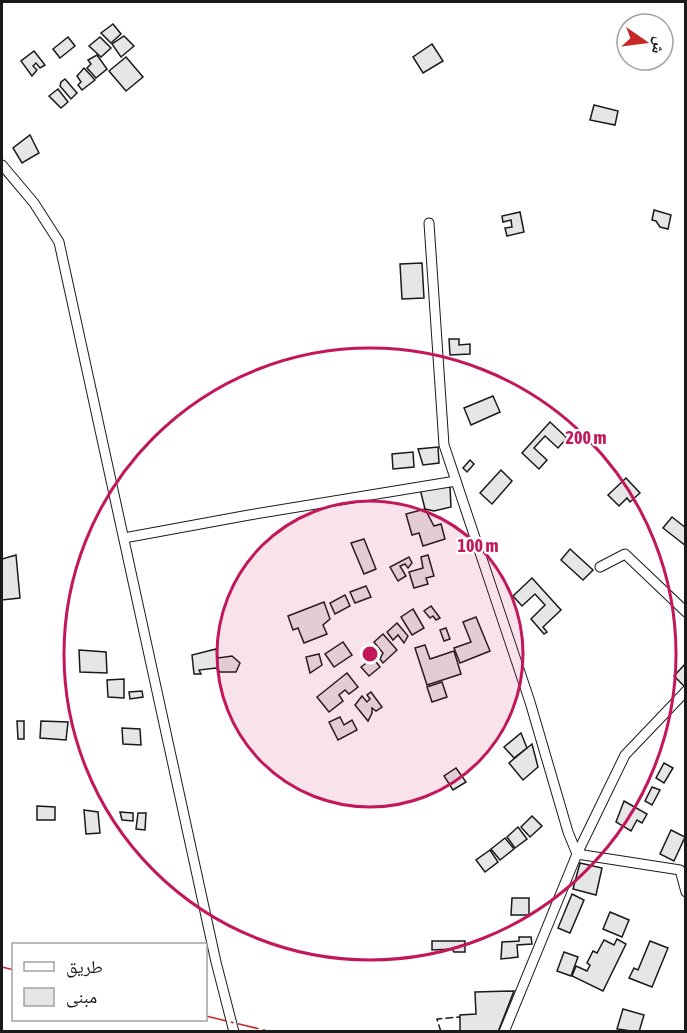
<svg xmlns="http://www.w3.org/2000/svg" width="687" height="1033" viewBox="0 0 687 1033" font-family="'Asap Condensed','Noto Naskh Arabic',sans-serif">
  <rect width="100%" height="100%" fill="#fff"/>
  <g fill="#e6e6e6" stroke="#1a1a1a" stroke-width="1.5">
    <polygon points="113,24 121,34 111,43 101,33"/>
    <polygon points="124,36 134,46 121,57 112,44"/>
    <polygon points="68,37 75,46 60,58 53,49"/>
    <polygon points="100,37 111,48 101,57 89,46"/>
    <polygon points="432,44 443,61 423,73 413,57"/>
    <polygon points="34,51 45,65 40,68 36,63 33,66 37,70 32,76 21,61"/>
    <polygon points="97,55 107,69 96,78 87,68 91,64 88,60"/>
    <polygon points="126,57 143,77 126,91 109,71"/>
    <polygon points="84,68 95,80 82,90 78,85 81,82 77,76"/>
    <polygon points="65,79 77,93 71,99 60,86 61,82"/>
    <polygon points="58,89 68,102 61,108 49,96"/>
    <polygon points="594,105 618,111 615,125 590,120"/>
    <polygon points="30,135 39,153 22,163 13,148"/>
    <polygon points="654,210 671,215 668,229 660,227 656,221 652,220"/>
    <polygon points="520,212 524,232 507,236 505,228 512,227 511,220 503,222 502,216"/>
    <polygon points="422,263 424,298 402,299 400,264"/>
    <polygon points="449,339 459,339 459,345 470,344 470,354 450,355"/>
    <polygon points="493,396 500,412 471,425 464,408"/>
    <polygon points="550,422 567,438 558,448 545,436 534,448 547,460 539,469 522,453"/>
    <polygon points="438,447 439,463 423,465 418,449"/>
    <polygon points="413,452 414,467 393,469 392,454"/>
    <polygon points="470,460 474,464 467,472 463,468"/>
    <polygon points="501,470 512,481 492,504 480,493"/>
    <polygon points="626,478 640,493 630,502 627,498 619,506 608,495"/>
    <polygon points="450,487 451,507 434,511 425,509 420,489"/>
    <polygon points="425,509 434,526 441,524 445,539 423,546 419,533 412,535 406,514"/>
    <polygon points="672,517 686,528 686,546 663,528"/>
    <polygon points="364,539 376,569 364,574 351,543"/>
    <polygon points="570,549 593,570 583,580 561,560"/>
    <polygon points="16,555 20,598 2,600 2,559"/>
    <polygon points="428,555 434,576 426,578 428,584 414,588 409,572 423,568 421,557"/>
    <polygon points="409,557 412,563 408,568 405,564 400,566 406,576 398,581 390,567"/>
    <polygon points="532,578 561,610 543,627 547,632 544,634 531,619 545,605 535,594 522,606 513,596"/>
    <polygon points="366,586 371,597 355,603 350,592"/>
    <polygon points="345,595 350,606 335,614 330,603"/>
    <polygon points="324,602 330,619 323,625 327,634 304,643 298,628 293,630 288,616"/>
    <polygon points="431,606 440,618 436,620 433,616 430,618 424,611"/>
    <polygon points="413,609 424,628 412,635 401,617"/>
    <polygon points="476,617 490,651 460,663 454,648 471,642 463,622"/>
    <polygon points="397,623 408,636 404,643 398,635 393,640 387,632"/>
    <polygon points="446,628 450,639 444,641 440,630"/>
    <polygon points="383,634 397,650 383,663 380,659 383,653 374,642"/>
    <polygon points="343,642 352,655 334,667 325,654"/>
    <polygon points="425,645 430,659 454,651 461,674 427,685 415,648"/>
    <polygon points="216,649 218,658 232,656 240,663 236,672 220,672 216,668 199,670 201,674 194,674 192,655"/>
    <polygon points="79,650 106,652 107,673 80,672"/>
    <polygon points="319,654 322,665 310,673 306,657"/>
    <polygon points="373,658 380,667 369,676 361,667"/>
    <polygon points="686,663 685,687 674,676"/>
    <polygon points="347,673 358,687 349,694 345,690 339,695 343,701 329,712 317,697"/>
    <polygon points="124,679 124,698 108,697 107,680"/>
    <polygon points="442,682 447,697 432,702 427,687"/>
    <polygon points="142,691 143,697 130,699 129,692"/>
    <polygon points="371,692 382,707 376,711 372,708 372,713 368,721 355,705 362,696 367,702 370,699 367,695"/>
    <polygon points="340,717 344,725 352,720 357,730 338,740 329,722"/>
    <polygon points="17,721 24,721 24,739 18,739"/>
    <polygon points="41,721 68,722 66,740 40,738"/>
    <polygon points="122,728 140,729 141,745 123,744"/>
    <polygon points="521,733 527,748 514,758 504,747"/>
    <polygon points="532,744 538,767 523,780 509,763"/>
    <polygon points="664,763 673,768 664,783 656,778"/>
    <polygon points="456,768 466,782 453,790 444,776"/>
    <polygon points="652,787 660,790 652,805 645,801"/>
    <polygon points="624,801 647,814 642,823 637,820 631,831 616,822"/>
    <polygon points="37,806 55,807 55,820 37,820"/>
    <polygon points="84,810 98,812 100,833 86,834"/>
    <polygon points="120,812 133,813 133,821 122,820"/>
    <polygon points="138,813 146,813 145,830 136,829"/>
    <polygon points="532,816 542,826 530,837 521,827"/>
    <polygon points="518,827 527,839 515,848 507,837"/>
    <polygon points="671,830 685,837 674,861 660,854"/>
    <polygon points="505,838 514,849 500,860 491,849"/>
    <polygon points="490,850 498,862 485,872 476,860"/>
    <polygon points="580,863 602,868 596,895 573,889"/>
    <polygon points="572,894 584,900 570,933 558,928"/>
    <polygon points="512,898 529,898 529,915 511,915"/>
    <polygon points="610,912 629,920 622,937 603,929"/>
    <polygon points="519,937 531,937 532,944 517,945 518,957 501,959 502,942 519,941"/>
    <polygon points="617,939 626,944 603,991 572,976 576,966 587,971 590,965 587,963 593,951 597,953 604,940 614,945"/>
    <polygon points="432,941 465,941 465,952 454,952 452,949 432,950"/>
    <polygon points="650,941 668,948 652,987 629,978 634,968 638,970"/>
    <polygon points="564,952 578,957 571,976 557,971"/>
    <polygon points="514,991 498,1032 460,1032 460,1015 476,1014 475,992"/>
    <polygon points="623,1009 644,1015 639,1032 617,1029"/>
  </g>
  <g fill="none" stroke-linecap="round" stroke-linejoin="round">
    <g stroke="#1a1a1a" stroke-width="11">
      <g id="street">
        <polyline points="2,165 34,203 59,242 216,962 234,1032"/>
        <polyline points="429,223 444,445 530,702 568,832 577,854 504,1032"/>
        <polyline points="124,538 249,515 456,481"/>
        <polyline points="600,567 625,554 686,612"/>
        <polyline points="686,691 625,755 577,854 680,870 686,892"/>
      </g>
    </g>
    <use href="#street" stroke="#fff" stroke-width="9"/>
    <polyline stroke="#1a1a1a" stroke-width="1.5" stroke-dasharray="8 3" stroke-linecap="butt" points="441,1032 437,1019 460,1017"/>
    <g stroke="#c62828" stroke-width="1.5" stroke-dasharray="21 4.5 3 4.5" stroke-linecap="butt">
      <polyline points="2,967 14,970"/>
      <polyline points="206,1016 272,1032"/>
    </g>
  </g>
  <circle cx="370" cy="654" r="153" fill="#c2185b" fill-opacity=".12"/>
  <g fill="none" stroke="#c2185b" stroke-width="3">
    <circle cx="370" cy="654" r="153"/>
    <circle cx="370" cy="654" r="306"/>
  </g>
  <circle cx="370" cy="654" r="9" fill="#c2185b" stroke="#fff" stroke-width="3"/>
  <g font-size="18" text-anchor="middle" font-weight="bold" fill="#c2185b" stroke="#fff" stroke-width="4.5" stroke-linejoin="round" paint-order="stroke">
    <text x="586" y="444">200 m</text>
    <text x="478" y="552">100 m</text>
  </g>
  <rect width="687" height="1033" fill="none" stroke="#1a1a1a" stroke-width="6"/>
  <rect x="12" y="943" width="195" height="78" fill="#ffffff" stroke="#a3a3a3" stroke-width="1.5"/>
  <rect x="24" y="962" width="30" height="9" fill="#ffffff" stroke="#a3a3a3" stroke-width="1.5"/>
  <text x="66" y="973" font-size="18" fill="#1a1a1a">طريق</text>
  <rect x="24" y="988" width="30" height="18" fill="#e6e6e6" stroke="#a3a3a3" stroke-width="1.5"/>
  <text x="66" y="1003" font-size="18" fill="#1a1a1a">مبنى</text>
  <g transform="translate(645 42) rotate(104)"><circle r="28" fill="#ffffff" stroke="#a3a3a3" stroke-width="1.5"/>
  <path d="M0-4.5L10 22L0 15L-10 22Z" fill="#c62828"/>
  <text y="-9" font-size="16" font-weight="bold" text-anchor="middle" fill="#1a1a1a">ش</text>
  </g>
</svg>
